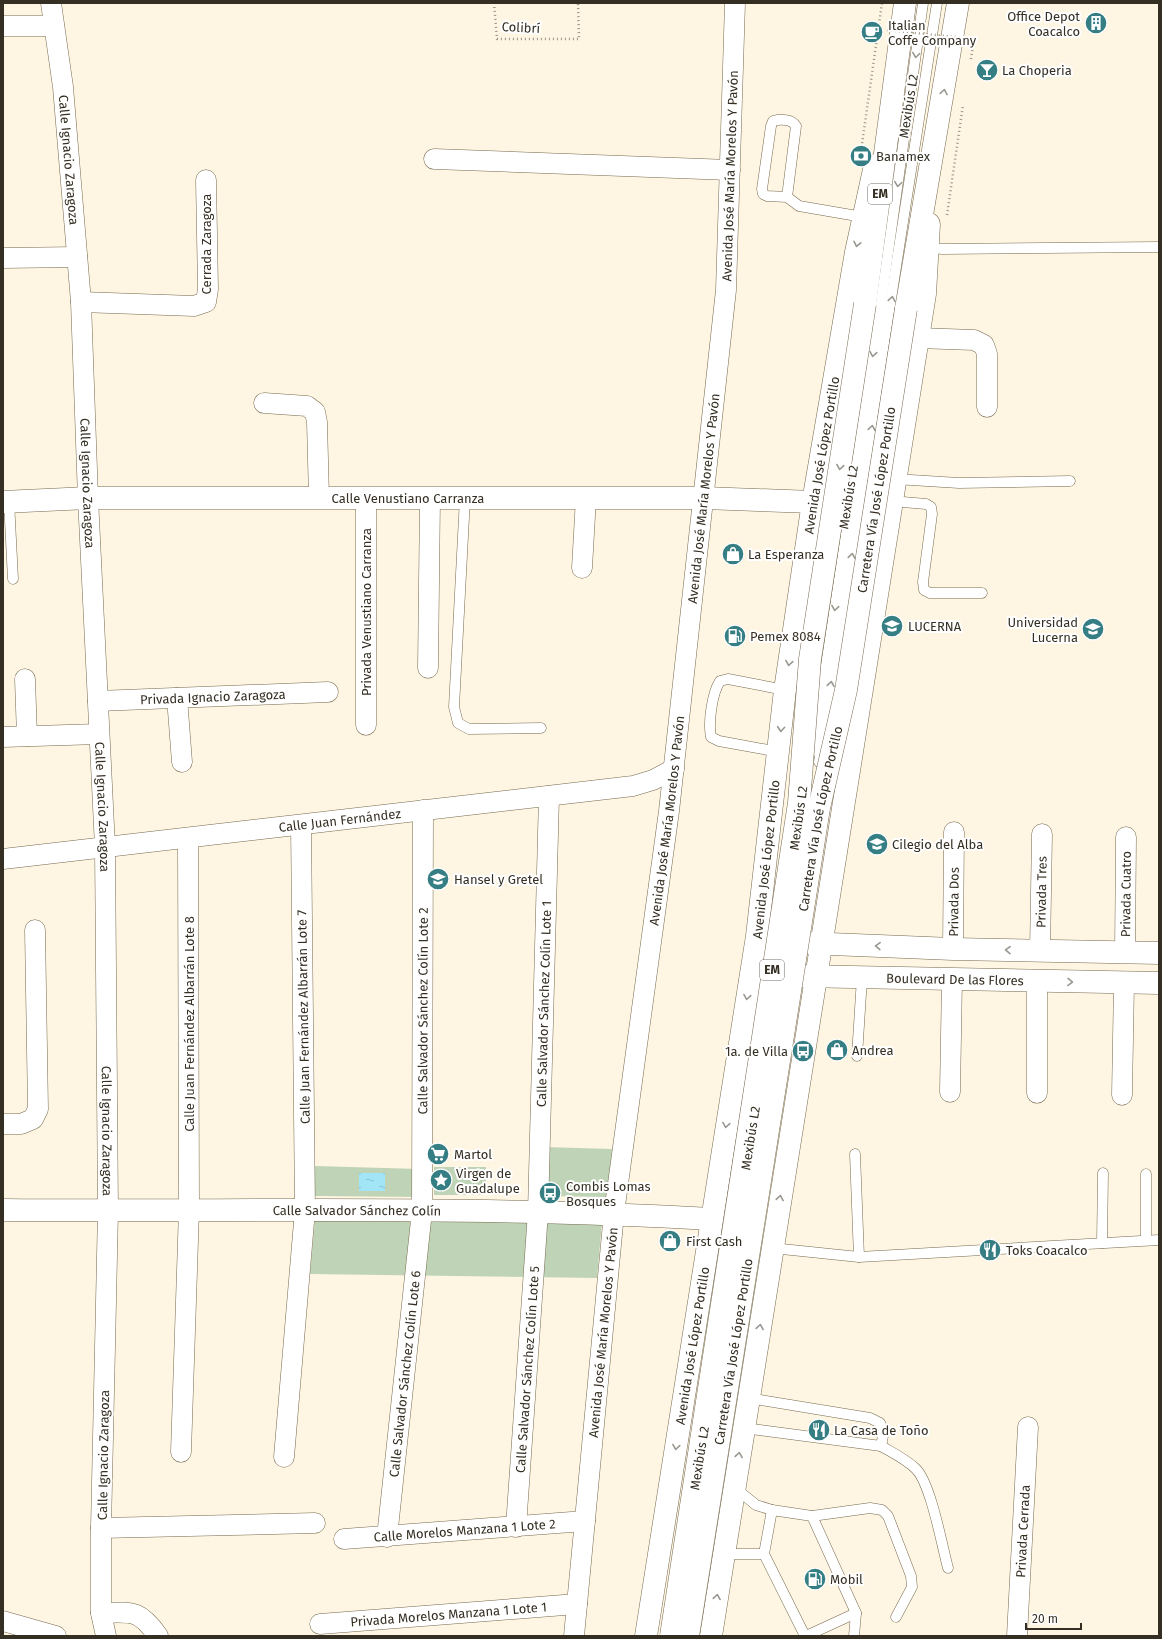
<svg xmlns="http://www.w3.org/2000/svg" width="1162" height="1639" viewBox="0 0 1162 1639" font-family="'Fira Sans',sans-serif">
  <defs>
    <pattern id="water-ripples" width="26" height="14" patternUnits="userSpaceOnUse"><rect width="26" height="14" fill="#a1e5f7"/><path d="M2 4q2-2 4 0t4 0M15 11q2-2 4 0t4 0" fill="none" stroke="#8bc5d3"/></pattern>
  </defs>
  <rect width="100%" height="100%" fill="#fef5e3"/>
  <g fill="#bfd4b6">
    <polygon points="544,1147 612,1149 607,1197 543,1196"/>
    <polygon points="315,1166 419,1169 419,1197 314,1196"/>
    <rect x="434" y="1167" width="52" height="28"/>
    <polygon points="315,1220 602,1222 597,1278 310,1274"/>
  </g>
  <rect fill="url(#water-ripples)" x="359" y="1173" width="26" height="18"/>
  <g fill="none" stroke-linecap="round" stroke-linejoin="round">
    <g stroke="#76694e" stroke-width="11">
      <g id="lane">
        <path d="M787 197 796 126C792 119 781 119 773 121L771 126 762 189 763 194 767 196 787 197 799 206 863 217"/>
        <polyline points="927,247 942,249 1159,247"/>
        <polyline points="895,479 959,483 1070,481"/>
        <polyline points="465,498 454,707 458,723 469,729 541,728"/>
        <polyline points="9,501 13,579"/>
        <polyline points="891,501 926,504 931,507 932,514 923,582 924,590 930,593 982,593"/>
        <polyline points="813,751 880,310 923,3"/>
        <path d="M779 752 719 741 711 737C708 723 712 693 720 681L728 679 785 690"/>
        <polyline points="819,762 937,3"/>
        <polyline points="857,1056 862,978"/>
        <polyline points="855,1154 859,1257"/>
        <polyline points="1146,1174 1146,1240"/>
        <polyline points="1102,1243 1103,1173"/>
        <polyline points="772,1248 859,1257 1159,1240"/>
        <polyline points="744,1428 881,1446 884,1431 880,1423 870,1418 748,1398"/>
        <path d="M881 1446C893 1453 906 1459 916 1469 931 1484 942 1546 948 1568"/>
        <polyline points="735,1488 756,1505 772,1510 812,1516 856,1613 854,1636"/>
        <polyline points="772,1510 764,1554 805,1636"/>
        <polyline points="812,1516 870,1508 882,1510 888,1516 911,1576 912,1587 896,1617"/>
        <polyline points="724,1554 764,1554"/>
        <polyline points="806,1636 856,1613"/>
      </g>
    </g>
    <g stroke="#76694e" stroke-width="21">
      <g id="street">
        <path id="s1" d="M51 3 63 87 81 302 88 498 105 847 108 1211 101 1528V1613L106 1636"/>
        <polyline points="3,26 54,26"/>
        <polyline points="434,159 730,170"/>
        <polyline points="3,258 77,257"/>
        <polyline points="81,302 194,306 206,302 208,289 206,180"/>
        <polyline points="918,338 974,340 984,345 987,354 987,407"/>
        <polyline points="264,403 307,406 315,412 317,422 319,498"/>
        <polyline points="582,568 586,498"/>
        <polyline points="428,668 430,498"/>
        <polyline points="25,679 27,736"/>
        <polyline points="177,698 182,762"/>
        <path id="s2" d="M98 701 328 692"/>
        <polyline points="366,725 366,498"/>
        <polyline points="3,737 99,734"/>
        <path id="s3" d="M3 859 633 786 653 780 674 769"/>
        <path id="s4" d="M953 949 954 832"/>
        <path id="s5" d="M1040 951 1042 834"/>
        <path id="s6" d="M1125 952 1126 837"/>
        <polyline points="950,1092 952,980"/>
        <polyline points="1037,1093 1037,981"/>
        <polyline points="1122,1095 1124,983"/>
        <polyline points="3,1124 21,1124 33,1119 38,1109 35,930"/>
        <polyline points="181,1452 189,1210 188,838"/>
        <polyline points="284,1457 305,1210 301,825"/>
        <path id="s7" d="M516 1527 538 1212 549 796"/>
        <polyline points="101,1528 315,1523"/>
        <path id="s8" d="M387 1537 422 1211 423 810"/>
        <path id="s9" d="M344 1539 585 1521"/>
        <path d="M101 1613C132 1612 139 1609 158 1636"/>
        <polyline points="3,1621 56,1636"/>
        <path id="s10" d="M320 1624 577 1604"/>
        <path id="s11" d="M574 1636 614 1213 669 811 726 290 735 3"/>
        <path id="s12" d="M1017 1636 1028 1427"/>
      </g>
    </g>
    <g stroke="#76694e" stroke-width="23">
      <g id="secondary">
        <path id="s13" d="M3 502 88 498H704L813 502"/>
        <polyline points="806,943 953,949 1159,953"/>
        <path id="s14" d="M800 976 1159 983"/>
        <path id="s15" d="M3 1210C239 1212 476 1205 711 1219"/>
        <path id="s16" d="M646 1636 757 936 785 690 813 502 856 252 875 165"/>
        <polyline points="711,1636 925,294 929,224"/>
      </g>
    </g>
    <g stroke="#76694e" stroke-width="23">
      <g id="primary">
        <polyline points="865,304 905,3"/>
        <polyline points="906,309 958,3"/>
      </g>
    </g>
    <g stroke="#9b9485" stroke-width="2.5" stroke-dasharray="1 3" stroke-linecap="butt">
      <polyline points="494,3 497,39 579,39 578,3"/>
      <polyline points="971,59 974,39"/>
      <polyline points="861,151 882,3"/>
      <polyline points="947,215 963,105"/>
    </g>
    <use href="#lane" stroke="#fff" stroke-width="10"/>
    <use href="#street" stroke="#fff" stroke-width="20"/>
    <use href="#secondary" stroke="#fff" stroke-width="22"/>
    <use href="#primary" stroke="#fff" stroke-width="22"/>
    <g stroke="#76694e" stroke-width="23" stroke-linecap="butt">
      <g id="primary-bridge">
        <polyline points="671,1636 799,803 810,659 865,304"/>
        <path id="s17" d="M688 1636 819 808 846 690 906 309"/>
      </g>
    </g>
    <polyline stroke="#9b9485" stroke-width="2.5" stroke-dasharray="1 3" stroke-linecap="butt" points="887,30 974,39"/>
    <use href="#primary-bridge" stroke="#fff" stroke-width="22"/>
  </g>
  <defs><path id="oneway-chevron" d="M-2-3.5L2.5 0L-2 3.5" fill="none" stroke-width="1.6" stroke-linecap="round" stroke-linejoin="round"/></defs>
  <g stroke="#9a9791">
    <use href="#oneway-chevron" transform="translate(916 55) rotate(98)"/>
    <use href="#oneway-chevron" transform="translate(944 92) rotate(-81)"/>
    <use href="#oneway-chevron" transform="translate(898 184) rotate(98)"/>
    <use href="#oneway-chevron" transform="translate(857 244) rotate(102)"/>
    <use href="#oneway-chevron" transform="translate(892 299) rotate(-81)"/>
    <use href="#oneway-chevron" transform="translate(873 354) rotate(99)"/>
    <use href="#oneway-chevron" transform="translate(872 428) rotate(-81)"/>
    <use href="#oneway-chevron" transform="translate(840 467) rotate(99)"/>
    <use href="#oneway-chevron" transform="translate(852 556) rotate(-81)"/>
    <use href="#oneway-chevron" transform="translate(835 608) rotate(99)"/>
    <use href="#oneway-chevron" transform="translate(789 663) rotate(99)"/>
    <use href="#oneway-chevron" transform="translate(831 684) rotate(-81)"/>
    <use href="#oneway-chevron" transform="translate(781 729) rotate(95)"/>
    <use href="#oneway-chevron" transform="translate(878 946) rotate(-178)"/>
    <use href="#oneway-chevron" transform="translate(1008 950) rotate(-179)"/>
    <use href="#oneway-chevron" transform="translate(1070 982) rotate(1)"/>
    <use href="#oneway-chevron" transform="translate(747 997) rotate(99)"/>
    <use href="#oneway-chevron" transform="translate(726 1125) rotate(99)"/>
    <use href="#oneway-chevron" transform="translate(780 1198) rotate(-81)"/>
    <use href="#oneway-chevron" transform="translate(760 1327) rotate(-81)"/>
    <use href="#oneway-chevron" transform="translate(676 1447) rotate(99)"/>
    <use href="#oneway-chevron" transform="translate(739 1455) rotate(-81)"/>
    <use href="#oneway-chevron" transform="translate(717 1597) rotate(-81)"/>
  </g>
  <defs>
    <g id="building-disc" transform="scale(1.15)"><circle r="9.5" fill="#357e83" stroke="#fff"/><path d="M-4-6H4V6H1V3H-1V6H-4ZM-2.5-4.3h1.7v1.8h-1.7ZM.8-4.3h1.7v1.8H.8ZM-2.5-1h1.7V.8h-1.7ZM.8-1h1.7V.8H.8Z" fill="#fff"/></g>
    <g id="cafe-disc" transform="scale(1.15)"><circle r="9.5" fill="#357e83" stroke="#fff"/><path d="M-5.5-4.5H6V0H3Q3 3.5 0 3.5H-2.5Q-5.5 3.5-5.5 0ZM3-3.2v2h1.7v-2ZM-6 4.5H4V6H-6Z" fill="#fff"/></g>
    <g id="bar-disc" transform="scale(1.15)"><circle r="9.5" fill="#357e83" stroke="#fff"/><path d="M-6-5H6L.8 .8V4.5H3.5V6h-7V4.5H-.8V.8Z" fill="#fff"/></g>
    <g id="bank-disc" transform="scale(1.15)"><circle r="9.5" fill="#357e83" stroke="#fff"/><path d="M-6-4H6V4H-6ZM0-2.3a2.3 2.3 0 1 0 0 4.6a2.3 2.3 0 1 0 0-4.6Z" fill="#fff"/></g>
    <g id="shop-disc" transform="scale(1.15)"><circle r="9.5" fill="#357e83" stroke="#fff"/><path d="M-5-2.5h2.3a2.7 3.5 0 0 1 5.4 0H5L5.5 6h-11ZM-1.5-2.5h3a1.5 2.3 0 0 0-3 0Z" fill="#fff"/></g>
    <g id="school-disc" transform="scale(1.15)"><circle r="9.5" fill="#357e83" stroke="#fff"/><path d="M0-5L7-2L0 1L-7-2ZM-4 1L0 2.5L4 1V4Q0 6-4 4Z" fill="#fff"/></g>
    <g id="fuel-disc" transform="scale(1.15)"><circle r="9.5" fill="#357e83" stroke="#fff"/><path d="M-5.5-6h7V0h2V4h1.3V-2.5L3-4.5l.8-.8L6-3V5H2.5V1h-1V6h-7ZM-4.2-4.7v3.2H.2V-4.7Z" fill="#fff"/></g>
    <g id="bus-disc" transform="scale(1.15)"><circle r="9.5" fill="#357e83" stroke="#fff"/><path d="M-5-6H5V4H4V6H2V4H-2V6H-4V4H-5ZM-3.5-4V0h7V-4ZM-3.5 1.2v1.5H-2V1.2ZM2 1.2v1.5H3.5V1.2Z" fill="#fff"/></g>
    <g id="supermarket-disc" transform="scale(1.15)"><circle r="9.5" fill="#357e83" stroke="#fff"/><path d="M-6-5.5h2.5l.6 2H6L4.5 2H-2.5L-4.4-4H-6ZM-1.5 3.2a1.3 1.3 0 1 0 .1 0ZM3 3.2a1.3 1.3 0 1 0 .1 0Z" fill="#fff"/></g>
    <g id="sight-disc" transform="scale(1.15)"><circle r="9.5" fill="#357e83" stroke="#fff"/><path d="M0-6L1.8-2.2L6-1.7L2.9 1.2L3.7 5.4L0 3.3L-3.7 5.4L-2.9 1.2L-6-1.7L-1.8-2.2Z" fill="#fff"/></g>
    <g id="restaurant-disc" transform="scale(1.15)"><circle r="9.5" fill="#357e83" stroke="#fff"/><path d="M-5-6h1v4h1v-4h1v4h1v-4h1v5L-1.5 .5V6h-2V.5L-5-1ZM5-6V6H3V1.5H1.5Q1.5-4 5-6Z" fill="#fff"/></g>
  </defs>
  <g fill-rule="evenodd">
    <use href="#building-disc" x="1096" y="23"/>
    <use href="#cafe-disc" x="872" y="32"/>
    <use href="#bar-disc" x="987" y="70"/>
    <use href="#bank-disc" x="861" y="156"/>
    <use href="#shop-disc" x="733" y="554"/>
    <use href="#school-disc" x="892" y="626"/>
    <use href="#school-disc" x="1093" y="629"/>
    <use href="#fuel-disc" x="735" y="636"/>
    <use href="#school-disc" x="877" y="844"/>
    <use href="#school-disc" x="438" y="879"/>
    <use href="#shop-disc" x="837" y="1050"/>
    <use href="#bus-disc" x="803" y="1051"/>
    <use href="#supermarket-disc" x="438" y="1154"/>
    <use href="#sight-disc" x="441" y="1180"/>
    <use href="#bus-disc" x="550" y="1193"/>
    <use href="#shop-disc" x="670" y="1241"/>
    <use href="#restaurant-disc" x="990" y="1250"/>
    <use href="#restaurant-disc" x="819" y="1430"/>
    <use href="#fuel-disc" x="815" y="1579"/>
  </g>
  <g text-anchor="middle" stroke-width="4" stroke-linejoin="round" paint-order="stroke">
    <g fill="#fff" stroke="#726d65" stroke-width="1">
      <rect x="868" y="184" width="24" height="20" rx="3"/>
      <rect x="760" y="960" width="24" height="20" rx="3"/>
    </g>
    <g font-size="12" font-weight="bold" fill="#352f23">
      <text x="880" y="198">EM</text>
      <text x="772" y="974">EM</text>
    </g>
    <g font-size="13" fill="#352f23" stroke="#fff" text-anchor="start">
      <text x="1080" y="21" text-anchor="end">Office Depot<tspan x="1080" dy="15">Coacalco</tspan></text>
      <text x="888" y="30">Italian<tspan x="888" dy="15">Coffe Company</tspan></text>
      <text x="1002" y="75">La Choperia</text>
      <text x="876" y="161">Banamex</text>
      <text x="748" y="559">La Esperanza</text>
      <text x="1078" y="627" text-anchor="end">Universidad<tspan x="1078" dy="15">Lucerna</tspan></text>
      <text x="908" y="631">LUCERNA</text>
      <text x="750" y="641">Pemex 8084</text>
      <text x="892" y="849">Cilegio del Alba</text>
      <text x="454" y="884">Hansel y Gretel</text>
      <text x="852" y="1055">Andrea</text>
      <text x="788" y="1056" text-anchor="end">1a. de Villa</text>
      <text x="454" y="1159">Martol</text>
      <text x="456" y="1178">Virgen de<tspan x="456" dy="15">Guadalupe</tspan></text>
      <text x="566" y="1191">Combis Lomas<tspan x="566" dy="15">Bosques</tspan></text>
      <text x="686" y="1246">First Cash</text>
      <text x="1006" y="1255">Toks Coacalco</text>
      <text x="834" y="1435">La Casa de Toño</text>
      <text x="830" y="1584">Mobil</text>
    </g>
    <g font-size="13" fill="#352f23" stroke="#fff">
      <text transform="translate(521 27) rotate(3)" y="5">Colibrí</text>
      <text transform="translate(908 106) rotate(-81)" y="5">Mexibús L2</text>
      <text dy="5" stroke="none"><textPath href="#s1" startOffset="158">Calle Ignacio Zaragoza</textPath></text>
      <text dy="5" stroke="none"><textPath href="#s11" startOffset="1469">Avenida José María Morelos Y Pavón</textPath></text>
      <text transform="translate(206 244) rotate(-90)" y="5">Cerrada Zaragoza</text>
      <text dy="5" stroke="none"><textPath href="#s16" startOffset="1194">Avenida José López Portillo</textPath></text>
      <text dy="5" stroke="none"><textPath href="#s1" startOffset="482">Calle Ignacio Zaragoza</textPath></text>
      <text transform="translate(848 497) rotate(-81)" y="5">Mexibús L2</text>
      <text dy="5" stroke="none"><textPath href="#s13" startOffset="405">Calle Venustiano Carranza</textPath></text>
      <text dy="5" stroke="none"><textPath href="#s11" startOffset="1145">Avenida José María Morelos Y Pavón</textPath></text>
      <text dy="5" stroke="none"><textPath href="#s17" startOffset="1152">Carretera Vía José López Portillo</textPath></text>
      <text transform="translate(366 612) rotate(-90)" y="5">Privada Venustiano Carranza</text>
      <text dy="5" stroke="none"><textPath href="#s2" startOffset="115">Privada Ignacio Zaragoza</textPath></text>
      <text dy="5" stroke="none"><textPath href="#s1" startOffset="806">Calle Ignacio Zaragoza</textPath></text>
      <text transform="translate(798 818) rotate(-82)" y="5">Mexibús L2</text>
      <text dy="5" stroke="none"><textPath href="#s17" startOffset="828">Carretera Vía José López Portillo</textPath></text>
      <text dy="5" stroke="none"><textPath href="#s3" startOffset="339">Calle Juan Fernández</textPath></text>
      <text dy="5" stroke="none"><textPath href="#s11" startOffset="821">Avenida José María Morelos Y Pavón</textPath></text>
      <text dy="5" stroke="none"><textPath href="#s16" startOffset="786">Avenida José López Portillo</textPath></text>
      <text dy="5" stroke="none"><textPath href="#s5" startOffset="59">Privada Tres</textPath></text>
      <text dy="5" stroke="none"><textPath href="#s6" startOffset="58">Privada Cuatro</textPath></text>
      <text dy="5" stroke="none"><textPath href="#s4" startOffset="47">Privada Dos</textPath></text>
      <text dy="5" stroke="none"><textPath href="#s14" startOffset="155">Boulevard De las Flores</textPath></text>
      <text dy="5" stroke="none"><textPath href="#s7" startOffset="524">Calle Salvador Sánchez Colín Lote 1</textPath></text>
      <text dy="5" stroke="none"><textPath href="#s8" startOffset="528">Calle Salvador Sánchez Colín Lote 2</textPath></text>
      <text transform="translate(303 1017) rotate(-91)" y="5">Calle Juan Fernández Albarrán Lote 7</text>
      <text transform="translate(189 1024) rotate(-90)" y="5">Calle Juan Fernández Albarrán Lote 8</text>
      <text dy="5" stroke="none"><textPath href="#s1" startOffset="1130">Calle Ignacio Zaragoza</textPath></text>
      <text transform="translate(750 1138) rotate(-81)" y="5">Mexibús L2</text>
      <text dy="5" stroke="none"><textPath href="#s15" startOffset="354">Calle Salvador Sánchez Colín</textPath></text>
      <text dy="5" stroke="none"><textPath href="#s11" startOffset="305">Avenida José María Morelos Y Pavón</textPath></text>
      <text dy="5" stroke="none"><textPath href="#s16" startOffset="294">Avenida José López Portillo</textPath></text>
      <text dy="5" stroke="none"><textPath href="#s17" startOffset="288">Carretera Vía José López Portillo</textPath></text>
      <text dy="5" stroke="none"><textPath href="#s7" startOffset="158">Calle Salvador Sánchez Colín Lote 5</textPath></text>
      <text dy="5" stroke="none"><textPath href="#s8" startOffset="164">Calle Salvador Sánchez Colín Lote 6</textPath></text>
      <text transform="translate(103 1455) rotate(-89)" y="5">Calle Ignacio Zaragoza</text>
      <text transform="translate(699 1458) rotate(-81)" y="5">Mexibús L2</text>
      <text dy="5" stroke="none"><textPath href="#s9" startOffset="121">Calle Morelos Manzana 1 Lote 2</textPath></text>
      <text dy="5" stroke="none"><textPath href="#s12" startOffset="105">Privada Cerrada</textPath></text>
      <text dy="5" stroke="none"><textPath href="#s10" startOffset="129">Privada Morelos Manzana 1 Lote 1</textPath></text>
    </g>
  </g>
  <rect width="1162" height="1639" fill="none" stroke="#352f23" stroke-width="8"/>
  <path d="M1026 1623v6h55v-6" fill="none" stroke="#352f23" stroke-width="2"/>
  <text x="1032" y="1623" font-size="12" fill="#352f23" stroke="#ffffff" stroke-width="3" paint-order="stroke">20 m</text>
</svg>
